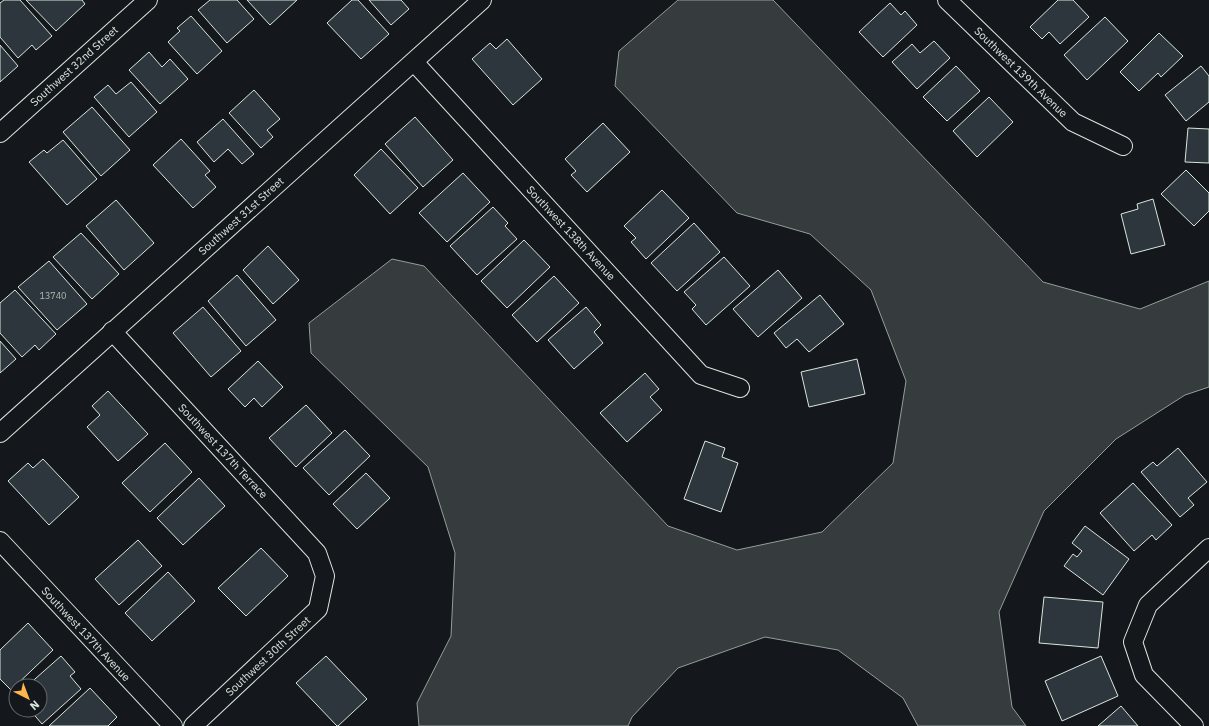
<svg xmlns="http://www.w3.org/2000/svg" width="1209" height="726" viewBox="0 0 1209 726" font-family="'IBM Plex Sans',sans-serif">
  <rect width="100%" height="100%" fill="#14181c"/>
  <polygon fill="#363b3e" stroke="#939e99" points="678,0 773,0 1043,282 1140,309 1209,281 1209,387 1185,395 1116,439 1044,511 999,612 1012,707 1026,726 918,726 903,698 838,650 765,637 678,668 632,717 628,726 419,726 417,703 451,636 455,553 428,467 311,353 309,323 392,259 424,266 668,526 737,550 822,532 893,463 906,381 871,290 810,234 737,213 615,86 619,51"/>
  <g fill="#2c363c" stroke="#d8e6dc">
    <polygon points="4,0 20,0 52,36 36,50 32,45 18,58 0,37 0,3"/>
    <polygon points="26,0 82,0 85,4 56,31"/>
    <polygon points="210,0 237,0 254,19 227,43 198,10"/>
    <polygon points="247,0 297,0 270,25"/>
    <polygon points="352,0 358,0 389,34 361,59 327,23"/>
    <polygon points="369,0 401,0 409,9 391,25"/>
    <polygon points="1058,0 1073,0 1089,17 1060,44 1049,32 1042,39 1030,27"/>
    <polygon points="890,3 901,15 905,11 917,25 883,57 859,32"/>
    <polygon points="191,16 222,51 197,74 168,42 180,31 177,28"/>
    <polygon points="1105,17 1128,41 1087,80 1064,55"/>
    <polygon points="1159,33 1183,56 1161,77 1158,73 1139,91 1120,72"/>
    <polygon points="507,39 542,79 513,105 472,59 490,43 496,49"/>
    <polygon points="934,41 950,58 917,89 892,62 912,44 920,53"/>
    <polygon points="0,45 18,66 0,82"/>
    <polygon points="149,52 162,67 170,59 188,79 160,104 129,70"/>
    <polygon points="956,66 980,91 947,121 923,97"/>
    <polygon points="1201,66 1209,76 1209,102 1186,121 1165,95"/>
    <polygon points="131,82 157,112 129,137 94,97 108,85 116,94"/>
    <polygon points="254,90 280,119 267,130 273,137 261,148 229,113"/>
    <polygon points="989,97 1013,122 977,157 953,131"/>
    <polygon points="92,107 130,150 101,176 63,132"/>
    <polygon points="415,117 453,160 423,187 385,144"/>
    <polygon points="223,119 254,154 242,164 228,149 214,162 197,142"/>
    <polygon points="603,123 630,152 587,192 571,175 576,171 565,159"/>
    <polygon points="1188,128 1209,129 1209,163 1185,162"/>
    <polygon points="181,139 210,171 205,175 216,187 193,208 153,165"/>
    <polygon points="63,140 97,179 67,205 29,162 44,150 47,153"/>
    <polygon points="381,149 418,188 390,214 354,175"/>
    <polygon points="1186,170 1209,193 1209,211 1194,226 1161,194"/>
    <polygon points="463,173 490,202 447,242 419,213"/>
    <polygon points="662,190 689,218 646,259 631,242 636,238 624,226"/>
    <polygon points="1153,199 1165,245 1131,254 1121,214 1138,209 1137,204"/>
    <polygon points="116,200 154,243 124,270 86,226"/>
    <polygon points="493,207 508,223 505,226 517,239 477,275 450,246"/>
    <polygon points="694,223 720,252 677,291 651,263"/>
    <polygon points="81,233 119,274 92,299 53,257"/>
    <polygon points="524,240 550,267 507,308 481,281"/>
    <polygon points="268,246 299,280 273,304 243,270"/>
    <polygon points="724,257 750,286 706,325 692,309 696,305 684,292"/>
    <polygon points="49,261 87,304 57,330 18,287"/>
    <polygon points="778,270 802,298 758,337 733,309"/>
    <polygon points="237,275 276,320 246,346 208,301"/>
    <polygon points="554,276 579,303 537,342 512,315"/>
    <polygon points="15,290 56,334 39,350 35,345 22,357 0,333 0,303"/>
    <polygon points="820,295 844,324 809,352 797,339 786,348 774,333"/>
    <polygon points="203,307 241,351 211,377 173,333"/>
    <polygon points="586,307 601,325 594,332 603,343 574,369 548,340"/>
    <polygon points="0,341 16,359 0,373"/>
    <polygon points="857,359 865,394 809,407 801,372"/>
    <polygon points="258,361 283,387 262,407 254,398 245,407 228,389"/>
    <polygon points="645,373 659,389 650,397 662,410 627,442 600,413"/>
    <polygon points="108,391 148,434 118,461 87,427 100,415 92,406"/>
    <polygon points="306,405 332,433 296,467 269,438"/>
    <polygon points="345,430 370,456 329,495 303,468"/>
    <polygon points="705,441 725,448 722,457 738,463 721,512 684,499"/>
    <polygon points="165,443 192,472 150,512 122,483"/>
    <polygon points="1178,448 1207,482 1188,498 1194,505 1180,517 1141,472 1153,462 1157,466"/>
    <polygon points="43,459 79,497 49,525 8,481 28,463 33,468"/>
    <polygon points="366,473 390,498 357,529 333,504"/>
    <polygon points="199,478 225,506 183,545 157,518"/>
    <polygon points="1133,483 1172,525 1156,540 1152,535 1134,551 1100,513"/>
    <polygon points="1085,526 1129,559 1103,595 1064,566 1073,554 1077,557 1082,551 1072,543"/>
    <polygon points="138,540 162,566 119,605 95,579"/>
    <polygon points="261,548 288,576 246,616 218,588"/>
    <polygon points="168,572 195,601 152,641 125,613"/>
    <polygon points="1044,597 1103,602 1098,648 1039,643"/>
    <polygon points="28,623 53,650 11,690 0,679 0,650"/>
    <polygon points="61,656 75,672 70,676 81,689 42,724 30,710 40,710 40,686 27,686"/>
    <polygon points="326,656 367,699 338,726 337,726 296,683"/>
    <polygon points="1101,656 1118,696 1062,721 1045,681"/>
    <polygon points="90,688 117,717 108,726 49,726"/>
    <polygon points="1121,706 1138,726 1098,726"/>
  </g>
  <g fill="none" stroke-linecap="round" stroke-linejoin="round">
    <g stroke="#d8e6dc" stroke-width="20">
      <g id="minor">
        <polyline points="947,0 1073,122 1123,146"/>
        <polyline points="414,62 701,375 740,388"/>
        <polyline points="0,133 148,0"/>
        <polyline points="112,331 317,553 325,576 318,609 193,726"/>
        <polyline points="0,433 482,0"/>
        <polyline points="0,541 173,726"/>
        <polyline points="1194,726 1144,675 1133,642 1148,605 1209,548"/>
      </g>
    </g>
    <use href="#minor" stroke="#14181c" stroke-width="18"/>
  </g>
  <g text-anchor="middle" stroke-width="3" stroke-linejoin="round" paint-order="stroke">
    <g font-size="9" fill="#adbab4">
      <text x="53" y="299">13740</text>
    </g>
    <g font-size="11" fill="#d8e6dc" stroke="#14181c">
      <text transform="translate(74 66) rotate(-42)" y="4">Southwest 32nd Street</text>
      <text transform="translate(1021 72) rotate(44)" y="4">Southwest 139th Avenue</text>
      <text transform="translate(241 216) rotate(-42)" y="4">Southwest 31st Street</text>
      <text transform="translate(571 233) rotate(47)" y="4">Southwest 138th Avenue</text>
      <text transform="translate(223 451) rotate(47)" y="4">Southwest 137th Terrace</text>
      <text transform="translate(86 634) rotate(47)" y="4">Southwest 137th Avenue</text>
      <text transform="translate(268 656) rotate(-43)" y="4">Southwest 30th Street</text>
    </g>
  </g>
  <g transform="translate(28 698) rotate(138)"><circle r="19" fill="#14181c" stroke="#626a69"/>
  <path d="M0-3L7 15L0 10L-7 15Z" fill="#ffb74d"/>
  <text y="-6" font-size="11" font-weight="bold" text-anchor="middle" fill="#d8e6dc">N</text>
  </g>
</svg>
